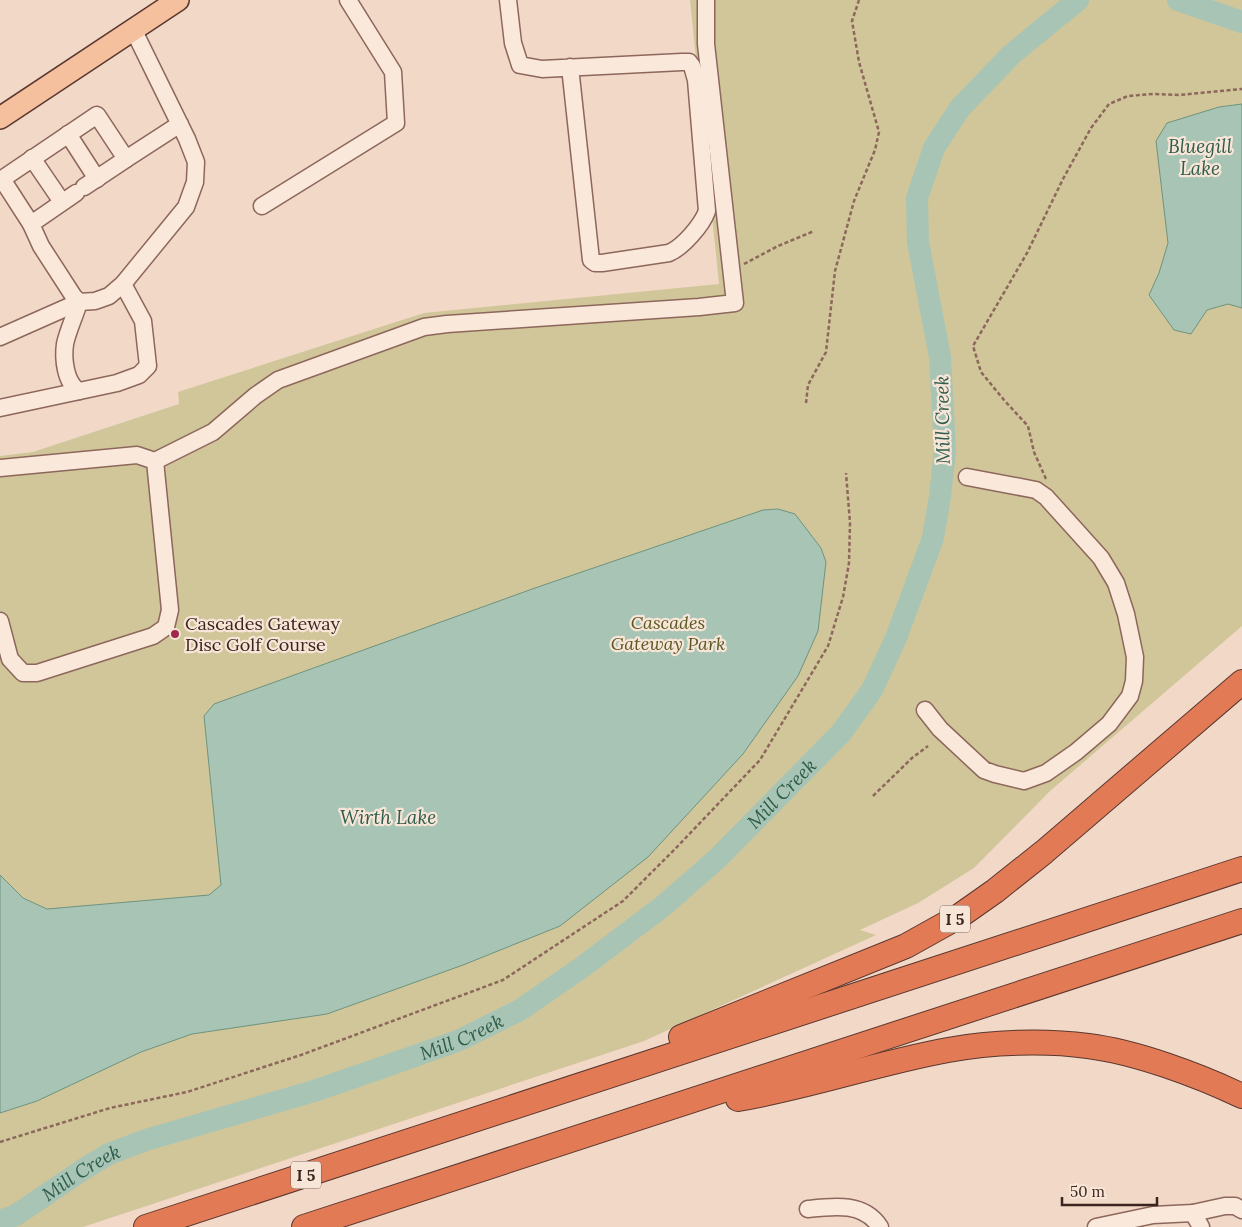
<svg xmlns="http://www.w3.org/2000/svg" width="1242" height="1227" viewBox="0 0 1242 1227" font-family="Lora,serif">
  <rect width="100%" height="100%" fill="#f1d8c7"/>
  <polygon fill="#d0c69a" points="690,0 1242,0 1242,626 1050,791 974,868 918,903 860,930 876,935 644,1041 83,1227 0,1227 0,456 33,452 179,404 178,392 424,313 719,284"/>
  <g fill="#a8c4b4" stroke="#6e937f">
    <polygon points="1242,104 1242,308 1228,304 1207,310 1191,334 1174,330 1149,295 1159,273 1168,243 1156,141 1167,123 1219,107"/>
    <polygon points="778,509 795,514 821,548 826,562 818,631 798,676 743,754 648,857 560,926 463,965 327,1014 192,1034 141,1052 37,1101 0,1113 0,875 23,898 47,909 209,895 221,885 204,716 214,704 535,588 763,510"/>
  </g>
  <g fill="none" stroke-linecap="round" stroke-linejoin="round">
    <g stroke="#a8c4b4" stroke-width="22">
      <polyline points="1178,0 1242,22"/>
      <path id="s1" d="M0 1221 16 1215 84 1169 109 1154 146 1140 314 1091 375 1070 460 1040 520 1010 581 968 662 907 718 858 841 733 872 690 896 638 933 538 940 496 945 450 940 357 918 242 917 198 934 148 960 108 1012 54 1078 0"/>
    </g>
    <g stroke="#8d675b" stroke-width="19">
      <g id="minor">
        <path d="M508 0 513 43 520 65 542 69 682 62H689L692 66 696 80 707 211C702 225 683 247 669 253L602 263H595L591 260 570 67"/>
        <polyline points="133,29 187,139 196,162 195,182 186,207 123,284 109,296 95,301 79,302 74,297 41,246 31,224 2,179 97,115 126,159 180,124"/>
        <polyline points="68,134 97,179"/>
        <polyline points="32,158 62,202"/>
        <polyline points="84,187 126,159"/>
        <polyline points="262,206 396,123 393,72 348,0"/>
        <polyline points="31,224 76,193"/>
        <polyline points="0,337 79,302"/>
        <path d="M79 391C65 383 63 358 65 344 68 330 75 316 79 302"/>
        <polyline points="0,408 117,383 139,375 148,366 143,321 123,284"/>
        <polyline points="0,468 137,455 155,461 213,432 255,396 278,380 424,327 447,324 699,307 735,303 706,44 706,0"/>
        <polyline points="0,621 10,659 23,673 37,673 153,636 166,627 170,610 155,461"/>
        <polyline points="925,710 940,729 984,770 995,774 1024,781 1046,773 1076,752 1109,724 1130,696 1134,681 1135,657 1126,614 1116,583 1101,558 1046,497 1036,490 967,477"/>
        <path d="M808 1209C834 1206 864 1202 880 1227"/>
        <polyline points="1193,1213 1201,1227"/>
        <polyline points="1096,1227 1153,1215 1193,1213 1225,1206 1235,1206 1242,1210"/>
      </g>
    </g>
    <g stroke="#5b372f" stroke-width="24">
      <polyline id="major" points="0,118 178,0"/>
    </g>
    <g stroke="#5b372f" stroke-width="26">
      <g id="highway">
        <polyline points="681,1037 906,946 958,917 995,891 1044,852 1242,682"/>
        <path d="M738 1099C809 1087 877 1063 948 1050 991 1042 1044 1040 1088 1046 1136 1052 1198 1075 1242 1096"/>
        <polyline points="146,1227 1242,869"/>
        <polyline points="304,1227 1242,921"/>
      </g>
    </g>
    <g stroke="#8d675b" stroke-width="2.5" stroke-dasharray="4 2.5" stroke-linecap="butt">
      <polyline points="744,264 778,246 814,231"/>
      <polyline points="806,403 808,385 826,352 835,271 854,201 875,150 879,132 859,62 852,21 859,0"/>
      <polyline points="1046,479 1034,452 1028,426 1004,400 981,372 973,346 1027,253 1063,179 1091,128 1109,104 1128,96 1153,94 1179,95 1242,89"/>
      <polyline points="873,796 912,758 928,746"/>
      <polyline points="0,1142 110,1108 187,1092 301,1055 503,980 623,901 675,849 760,760 828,646 843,597 849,563 850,523 846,473"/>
    </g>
    <use href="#minor" stroke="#fae8db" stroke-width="16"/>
    <use href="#major" stroke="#f4c09e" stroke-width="21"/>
    <use href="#highway" stroke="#e27b55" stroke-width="24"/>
  </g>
  <circle fill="#9f284c" stroke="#f7e5d7" stroke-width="2" cx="175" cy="634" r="5"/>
  <g text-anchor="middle" stroke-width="4.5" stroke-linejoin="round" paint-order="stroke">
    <g fill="#f7e5d7" stroke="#755f56" stroke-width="1">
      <rect x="940" y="905.5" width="30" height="27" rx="4"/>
      <rect x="291" y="1161.5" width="30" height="27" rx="4"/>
    </g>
    <g font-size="16" font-weight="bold" fill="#3d251f">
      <text x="955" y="925">I 5</text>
      <text x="306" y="1181">I 5</text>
    </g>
    <g font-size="18" font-style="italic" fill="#5a5825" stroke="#f7e5d7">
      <text x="668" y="629">Cascades<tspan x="668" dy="21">Gateway Park</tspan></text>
    </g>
    <g font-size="18" fill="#3d251f" stroke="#f7e5d7" text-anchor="start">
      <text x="185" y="630">Cascades Gateway<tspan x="185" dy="21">Disc Golf Course</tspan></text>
    </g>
    <g font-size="19" font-style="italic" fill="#2e5d4d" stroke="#f7e5d7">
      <text x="1200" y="153">Bluegill<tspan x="1200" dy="22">Lake</tspan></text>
      <text transform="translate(942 420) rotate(-91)" y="7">Mill Creek</text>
      <text dy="7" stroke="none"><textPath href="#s1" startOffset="905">Mill Creek</textPath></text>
      <text x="388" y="824">Wirth Lake</text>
      <text dy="7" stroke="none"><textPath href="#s1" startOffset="500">Mill Creek</textPath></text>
      <text dy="7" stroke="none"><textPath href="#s1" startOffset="95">Mill Creek</textPath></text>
    </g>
  </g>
  <path d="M1062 1197v8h95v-8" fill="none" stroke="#3d251f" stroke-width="2.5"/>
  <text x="1070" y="1197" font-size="15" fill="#3d251f" stroke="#f7e5d7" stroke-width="4" paint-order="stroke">50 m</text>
</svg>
